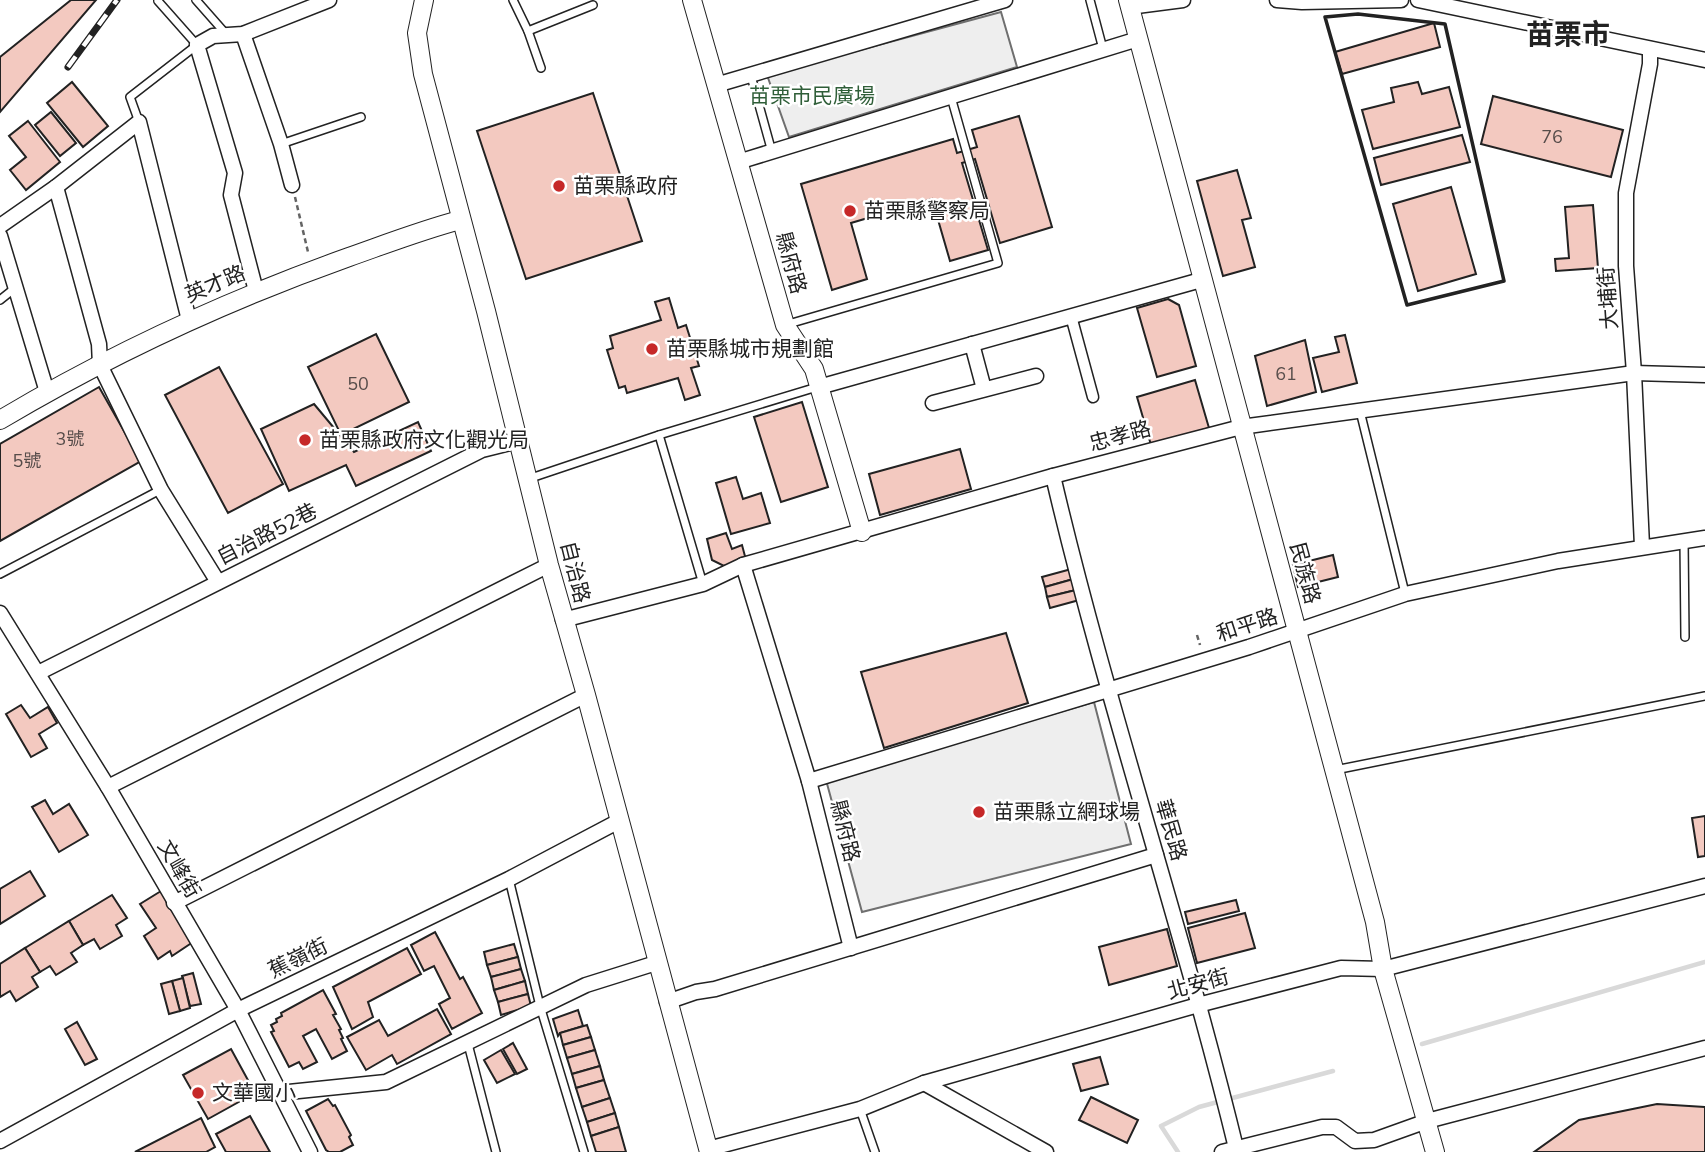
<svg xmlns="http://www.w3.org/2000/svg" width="1705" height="1152" viewBox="0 0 1705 1152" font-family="'Nunito Sans','Noto Sans TC',sans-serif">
  <rect width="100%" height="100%" fill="#fff"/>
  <g fill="#eee" stroke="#6f6f6f" stroke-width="2">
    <polygon points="1001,12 1017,67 789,137 767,75"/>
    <polygon points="1094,702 1131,844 862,912 826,780"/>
  </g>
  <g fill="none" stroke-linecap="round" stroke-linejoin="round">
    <g stroke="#d9d9d9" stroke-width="4.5">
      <polyline points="1422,1044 1705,962"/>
      <polyline points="1178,1152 1161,1126 1199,1107 1333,1071"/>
    </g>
  </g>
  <g fill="#f3c9c0" stroke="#222" stroke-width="2">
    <polygon points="71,0 96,0 0,112 0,57"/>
    <polygon points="1434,23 1440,47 1342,74 1335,52"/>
    <polygon points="72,82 108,126 83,147 47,103"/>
    <polygon points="1418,82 1422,94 1449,87 1460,127 1373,149 1362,110 1394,102 1391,88"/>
    <polygon points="593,93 642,241 526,279 477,131"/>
    <polygon points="1493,96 1623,130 1611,177 1481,144"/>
    <polygon points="51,112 76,143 60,156 35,125"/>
    <polygon points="1019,116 1052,227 1000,243 975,159 962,163 988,250 950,261 932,199 851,223 867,279 832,290 801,184 953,139 957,153 977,147 972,130"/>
    <polygon points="28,121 60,162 26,190 10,170 26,157 9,136"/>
    <polygon points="1462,135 1470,162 1381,185 1374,158"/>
    <polygon points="1237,170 1251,218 1242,220 1255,267 1223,276 1197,181"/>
    <polygon points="1451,187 1476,274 1418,291 1393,204"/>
    <polygon points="1593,205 1598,268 1556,271 1555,259 1569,258 1565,207"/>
    <polygon points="669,298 678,328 686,325 699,366 691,368 700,395 685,400 678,378 627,393 625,386 619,388 607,350 613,348 610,336 661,320 655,302"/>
    <polygon points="1168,299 1179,305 1196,366 1157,377 1137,308"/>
    <polygon points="376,334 409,402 341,435 308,367"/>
    <polygon points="1345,335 1357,383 1322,392 1313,358 1339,352 1335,337"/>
    <polygon points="1305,340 1316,392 1267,406 1255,356"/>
    <polygon points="219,367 283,484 228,513 165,395"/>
    <polygon points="1195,380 1209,428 1151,445 1137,397"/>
    <polygon points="99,387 141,461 0,541 0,444"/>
    <polygon points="802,402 828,487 781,502 754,417"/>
    <polygon points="314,404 354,452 418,422 431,451 356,486 346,465 289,491 261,429"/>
    <polygon points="960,449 971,489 880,515 869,474"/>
    <polygon points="736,477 743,499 761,493 770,523 731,534 716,483"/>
    <polygon points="726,533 732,549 742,545 746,560 724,566 712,560 707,539"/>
    <polygon points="1333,555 1338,577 1298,587 1293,565"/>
    <polygon points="1075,568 1077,578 1045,587 1042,577"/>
    <polygon points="1077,578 1080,589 1047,597 1045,587"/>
    <polygon points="1080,589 1083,599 1050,608 1047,597"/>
    <polygon points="1006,633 1028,703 884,748 861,672"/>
    <polygon points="21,705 30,718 48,707 57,723 39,734 47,748 31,757 6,714"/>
    <polygon points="45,800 53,814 69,804 88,835 59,852 32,807"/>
    <polygon points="1705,816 1705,856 1698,857 1692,818"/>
    <polygon points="30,871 45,896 0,924 0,889"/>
    <polygon points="161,891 193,942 172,956 170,951 158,959 144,936 156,928 140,904"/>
    <polygon points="112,895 127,918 116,925 122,936 100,949 94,939 83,945 69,921"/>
    <polygon points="1236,900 1239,911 1188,924 1185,912"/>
    <polygon points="1245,913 1255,948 1197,963 1188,928"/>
    <polygon points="69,921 83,945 71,953 77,962 56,975 50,966 40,972 25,948"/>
    <polygon points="1167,929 1177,966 1109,985 1099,947"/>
    <polygon points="435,932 460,979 463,977 482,1013 452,1029 439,1004 450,998 434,966 424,971 411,945"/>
    <polygon points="514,944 518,957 487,965 484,952"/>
    <polygon points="25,948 40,972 32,977 38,987 16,1001 10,991 0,997 0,964"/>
    <polygon points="407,948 421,974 368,1002 373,1017 352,1029 333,987"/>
    <polygon points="518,957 521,969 491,977 487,965"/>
    <polygon points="521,969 525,981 494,990 491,977"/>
    <polygon points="193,973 201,1004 190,1006 182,976"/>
    <polygon points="183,978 190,1008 180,1011 172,981"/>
    <polygon points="172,981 180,1011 169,1014 161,984"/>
    <polygon points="525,981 528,994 498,1002 494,990"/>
    <polygon points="323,990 336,1014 333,1015 341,1029 339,1030 343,1038 341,1039 347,1051 332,1059 316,1029 303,1036 317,1062 303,1069 299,1062 289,1067 271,1032 274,1031 271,1025 277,1022 276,1019 282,1016 281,1013"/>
    <polygon points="528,994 531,1006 501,1015 498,1002"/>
    <polygon points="437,1009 451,1034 397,1064 392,1055 366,1070 347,1037 379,1020 388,1036"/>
    <polygon points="578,1010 583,1026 560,1033 558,1036 553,1019"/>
    <polygon points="77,1022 97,1059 85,1065 65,1029"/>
    <polygon points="587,1025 591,1037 563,1045 560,1033"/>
    <polygon points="591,1037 595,1050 567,1058 563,1045"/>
    <polygon points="513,1043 527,1069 517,1074 503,1049"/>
    <polygon points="231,1049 255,1093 208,1119 183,1075"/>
    <polygon points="501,1050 515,1074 497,1083 484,1060"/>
    <polygon points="595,1050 600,1066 572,1074 567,1058"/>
    <polygon points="1100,1057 1108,1084 1081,1091 1073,1064"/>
    <polygon points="600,1066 604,1080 576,1088 572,1074"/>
    <polygon points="604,1080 610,1098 582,1107 576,1088"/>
    <polygon points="1091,1097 1138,1120 1127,1143 1079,1120"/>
    <polygon points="610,1098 615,1113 587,1122 582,1107"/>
    <polygon points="328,1099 333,1106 335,1105 351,1135 349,1137 353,1145 340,1152 329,1152 326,1150 306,1111"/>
    <polygon points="1657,1104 1705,1107 1705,1152 1534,1152 1579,1120"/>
    <polygon points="615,1113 619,1127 591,1136 587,1122"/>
    <polygon points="250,1116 270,1152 226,1152 216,1134"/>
    <polygon points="201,1118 215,1147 206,1152 135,1152"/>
    <polygon points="619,1127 626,1152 596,1152 591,1136"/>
  </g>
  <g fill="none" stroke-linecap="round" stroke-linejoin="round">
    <g stroke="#222" stroke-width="10">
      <g id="service">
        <polyline points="196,0 226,34"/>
        <polyline points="513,0 528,31 541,68"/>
        <polyline points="1090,0 1103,49"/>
        <polyline points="528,31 593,5"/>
        <polyline points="751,76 772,152"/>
        <polyline points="139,122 130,97 197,45 158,1"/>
        <polyline points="281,144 361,117"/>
        <polyline points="0,300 15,288"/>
        <polyline points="785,325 998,263 951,97"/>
        <polyline points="1360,411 1405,593"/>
        <polyline points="659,435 703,584"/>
        <polyline points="528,479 659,435 817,387"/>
        <polyline points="1684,540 1685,637"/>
        <polyline points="0,574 160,490"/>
        <polyline points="1335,770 1705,696"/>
        <polyline points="509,879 540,1006 584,1152"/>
        <polyline points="468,1044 496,1152"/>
        <polyline points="860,1109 875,1152"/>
      </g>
    </g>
    <g stroke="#222" stroke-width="13">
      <polyline id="pedestrian" points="1071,316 1093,397"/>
    </g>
    <g stroke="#222" stroke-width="17">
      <g id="minor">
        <polyline points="1277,0 1302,2 1401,0"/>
        <polyline points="1418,0 1705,60"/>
        <polyline points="1129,7 1183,0"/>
        <polyline points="243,34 281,144 292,185"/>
        <polyline points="716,85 1005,0"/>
        <polyline points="738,162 1138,39"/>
        <polyline points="56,187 99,344 100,365 161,490 218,582"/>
        <polyline points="0,226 56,187 139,122 189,320"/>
        <polyline points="0,236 47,392"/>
        <polyline points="256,291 231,195 235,173 197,45 213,36 243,34 329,0"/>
        <polyline points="972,344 984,389"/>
        <polyline points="819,387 1201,280"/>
        <polyline points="933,403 1036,376"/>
        <path d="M1053 476C1106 703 1182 925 1237 1152"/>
        <polyline points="1642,546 1634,373 1626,266 1626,193 1650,64 1650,49"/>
        <polyline points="743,565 809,781 851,948"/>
        <polyline points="0,613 108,787 238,1010 310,1152"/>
        <polyline points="563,620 703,584 743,565 1053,476 1241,427 1634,373 1705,375"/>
        <polyline points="38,673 482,450 518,441"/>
        <polyline points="809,781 1249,647 1405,594 1558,561 1705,538"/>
        <polyline points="108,787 549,565"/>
        <polyline points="174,903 586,695"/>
        <polyline points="667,1002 696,992 715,989 1156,855"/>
        <polyline points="924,1083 1046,1152"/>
        <polyline points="279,1093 386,1082 586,985 656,963"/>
        <polyline points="0,1141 238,1010 509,879 619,821"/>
        <polyline points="708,1149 860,1109 924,1083 1198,1005 1341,968 1383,969 1705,886"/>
        <polyline points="1222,1152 1322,1127 1336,1127 1355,1141 1374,1140 1427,1121 1705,1048"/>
      </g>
    </g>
    <g stroke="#222" stroke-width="20">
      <g id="tertiary">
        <polyline points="424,0 417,33 423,74 486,311 549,565 586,695 709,1152"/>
        <polyline points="692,0 785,325 814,369 862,532"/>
        <polyline points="1128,0 1375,922 1383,969 1435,1152"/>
        <path d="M0 420C111 354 228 300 349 257 386 244 422 230 460 220"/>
      </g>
    </g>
    <g stroke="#646464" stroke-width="2.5" stroke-dasharray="5 3.5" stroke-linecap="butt">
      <polyline points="295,197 308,252"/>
      <polyline points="1197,635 1200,645"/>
    </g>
    <use href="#service" stroke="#fff" stroke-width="7"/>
    <use href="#pedestrian" stroke="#fff" stroke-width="10"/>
    <use href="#minor" stroke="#fff" stroke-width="14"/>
    <use href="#tertiary" stroke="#fff" stroke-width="18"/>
    <g stroke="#222" stroke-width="7">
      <polyline id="rail" points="68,67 117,0"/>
    </g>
    <use href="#rail" stroke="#fff" stroke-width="4.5" stroke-dasharray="13" stroke-linecap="butt"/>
    <polygon stroke="#222" stroke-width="3.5" points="1358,14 1445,24 1504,281 1407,305 1325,17"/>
  </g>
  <g fill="#c62828" stroke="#fff" stroke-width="2.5">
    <circle cx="559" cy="186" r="7"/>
    <circle cx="850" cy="211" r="7"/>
    <circle cx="652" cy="349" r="7"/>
    <circle cx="305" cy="440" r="7"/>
    <circle cx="979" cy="812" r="7"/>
    <circle cx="198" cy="1093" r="7"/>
  </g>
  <g text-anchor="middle" stroke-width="5" stroke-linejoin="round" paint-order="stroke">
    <g font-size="18" fill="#564c4a">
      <text x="1552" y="143">76</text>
      <text x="1286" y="380">61</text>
      <text x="358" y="390">50</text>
      <text x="70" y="445">3號</text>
      <text x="27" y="467">5號</text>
    </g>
    <g font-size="21" fill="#2f5e38" stroke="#fff">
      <text x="812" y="103">苗栗市民廣場</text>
    </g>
    <g font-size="21" fill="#222" stroke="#fff" text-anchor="start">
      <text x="573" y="193">苗栗縣政府</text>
      <text x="864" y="218">苗栗縣警察局</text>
      <text x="666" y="356">苗栗縣城市規劃館</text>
      <text x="319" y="447">苗栗縣政府文化觀光局</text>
      <text x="993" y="819">苗栗縣立網球場</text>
      <text x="212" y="1100">文華國小</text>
    </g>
    <g font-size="21" fill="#222" stroke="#fff">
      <text transform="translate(791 263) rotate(75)" y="7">縣府路</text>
      <text transform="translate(215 284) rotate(-23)" y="7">英才路</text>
      <text transform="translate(1608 298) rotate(-94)" y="7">大埔街</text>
      <text transform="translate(1120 436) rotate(-15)" y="7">忠孝路</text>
      <text transform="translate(267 534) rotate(-27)" y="7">自治路52巷</text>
      <text transform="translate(575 572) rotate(76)" y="7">自治路</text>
      <text transform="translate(1305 573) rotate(75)" y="7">民族路</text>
      <text transform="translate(1247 625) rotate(-18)" y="7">和平路</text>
      <text transform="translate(1171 830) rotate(74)" y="7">華民路</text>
      <text transform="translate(845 831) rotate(76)" y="7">縣府路</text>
      <text transform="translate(179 869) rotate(60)" y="7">文峰街</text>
      <text transform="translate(298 958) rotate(-26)" y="7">蕉嶺街</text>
      <text transform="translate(1198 984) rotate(-15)" y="7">北安街</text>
    </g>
    <g font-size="28" font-weight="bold" fill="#222" stroke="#fff">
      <text x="1568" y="44">苗栗市</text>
    </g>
  </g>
</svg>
